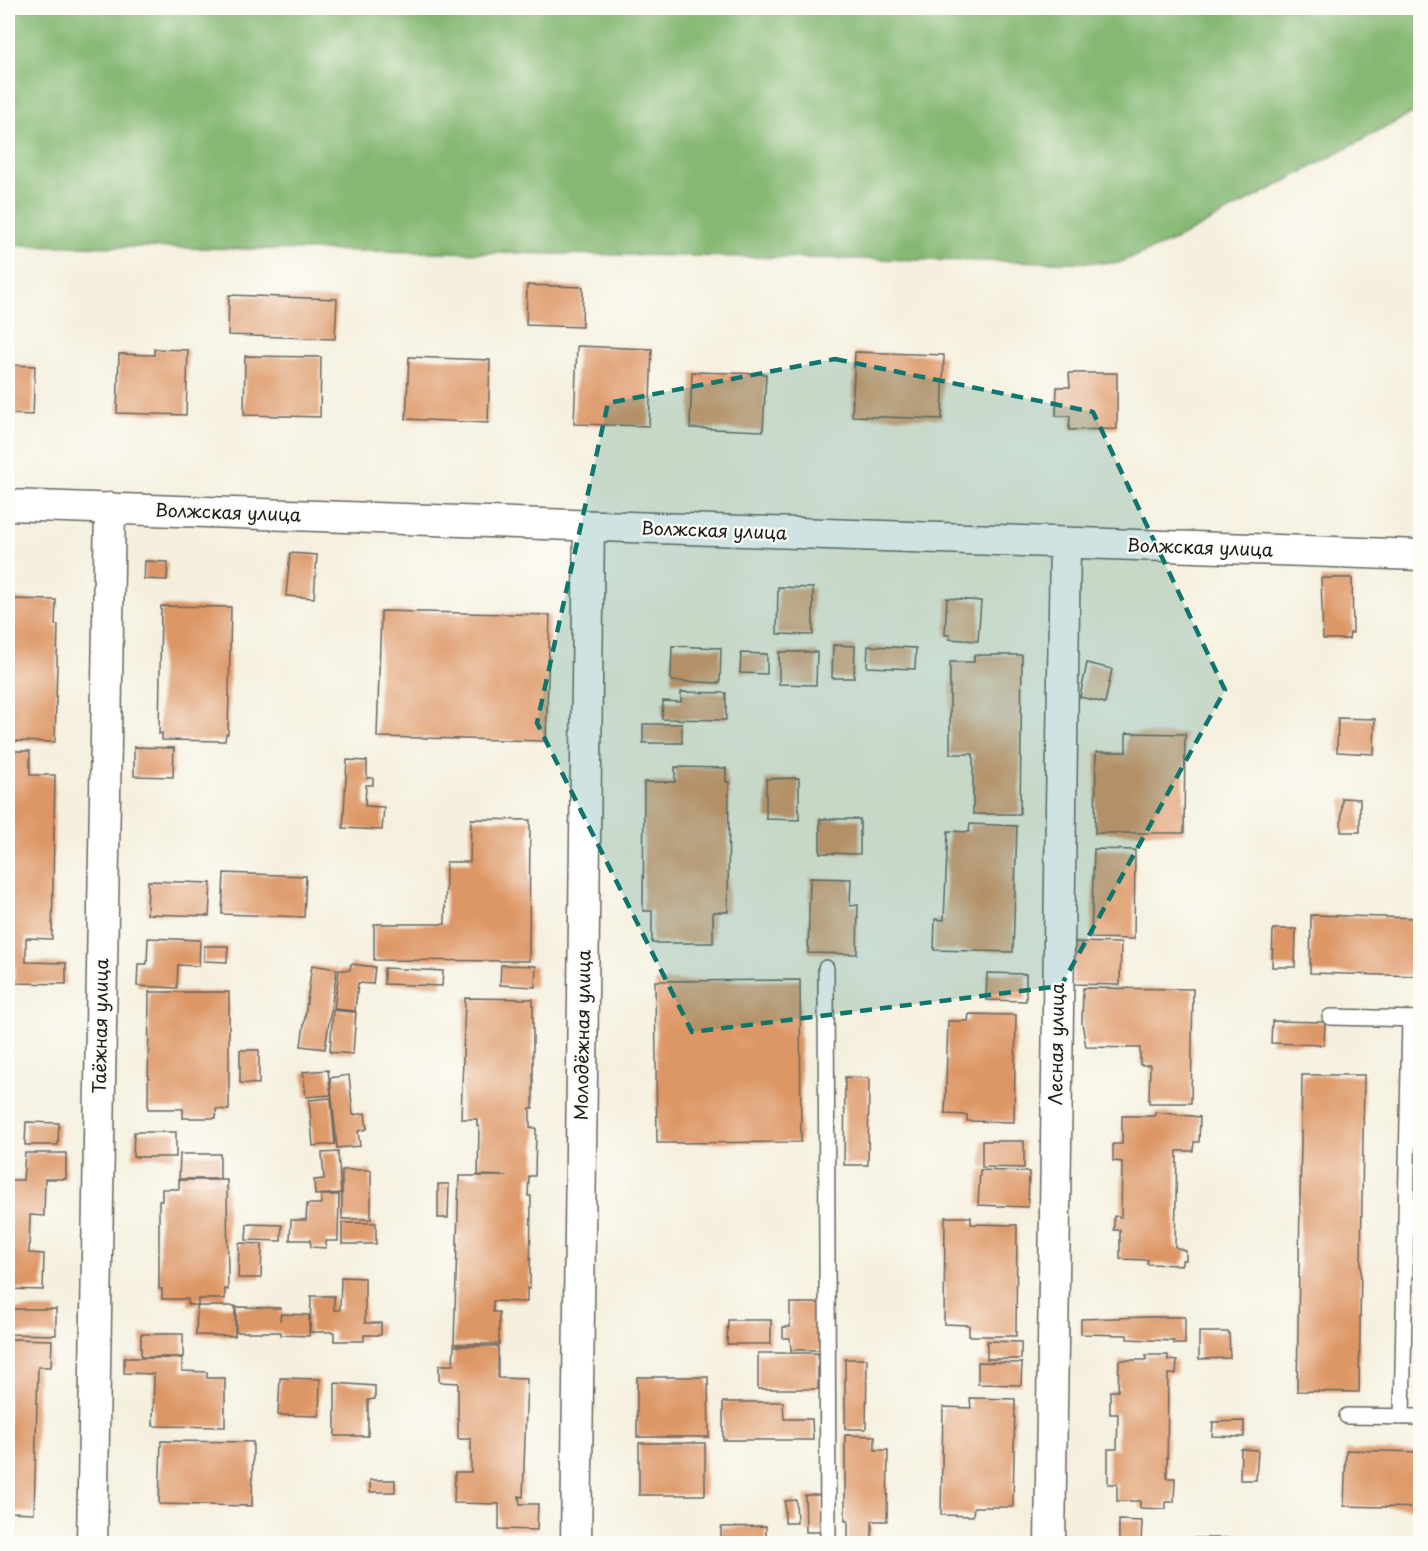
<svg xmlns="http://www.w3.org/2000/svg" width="1428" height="1551" viewBox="0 0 1428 1551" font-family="'Playpen Sans',sans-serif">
  <rect width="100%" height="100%" fill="#fdfcf7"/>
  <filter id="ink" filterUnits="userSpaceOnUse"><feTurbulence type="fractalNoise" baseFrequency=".0167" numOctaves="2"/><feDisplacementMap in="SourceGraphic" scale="12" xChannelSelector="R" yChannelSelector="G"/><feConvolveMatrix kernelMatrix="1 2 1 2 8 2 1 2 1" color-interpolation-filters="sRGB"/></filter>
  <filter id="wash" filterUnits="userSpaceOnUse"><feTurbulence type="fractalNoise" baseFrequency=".008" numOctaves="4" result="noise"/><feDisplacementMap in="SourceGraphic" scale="24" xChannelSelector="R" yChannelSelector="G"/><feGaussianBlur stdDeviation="1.35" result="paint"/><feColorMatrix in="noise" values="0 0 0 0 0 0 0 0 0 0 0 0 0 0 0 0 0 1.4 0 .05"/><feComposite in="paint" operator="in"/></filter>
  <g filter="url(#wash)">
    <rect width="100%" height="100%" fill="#f5f0de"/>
    <polygon fill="#86b873" stroke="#516a48" stroke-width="1.5" points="8,8 1420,8 1420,109 1175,240 1118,263 8,245"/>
    <g id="blocks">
      <g fill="#dd9665">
        <polygon points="527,285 583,287 582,327 526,325"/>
        <polygon points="229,295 337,299 335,339 228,335"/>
        <polygon points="577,346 652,349 649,426 574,424"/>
        <polygon points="154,349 188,350 186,415 117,413 119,354 154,355"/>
        <polygon points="855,352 944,355 942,419 852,416"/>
        <polygon points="245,356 321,357 320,417 244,415"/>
        <polygon points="409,357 490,360 488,423 406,419"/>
        <polygon points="8,365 35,366 33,415 8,414"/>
        <polygon points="692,372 766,374 763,431 690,428"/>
        <polygon points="1069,373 1117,373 1117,429 1069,430 1070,416 1056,416 1057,387 1070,387"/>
        <polygon points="290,553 317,555 314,598 286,596"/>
        <polygon points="145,561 168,562 167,580 144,579"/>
        <polygon points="1321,578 1352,578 1353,633 1350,633 1349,639 1323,639"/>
        <polygon points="778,587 813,588 813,635 777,634"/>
        <polygon points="947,598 981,601 978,641 949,639 950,635 945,635"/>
        <polygon points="8,599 56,600 55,625 58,625 55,742 8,741"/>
        <polygon points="161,606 231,607 228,734 226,734 225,741 162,740 162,733 159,734"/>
        <polygon points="381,611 550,615 546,741 377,737"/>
        <polygon points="833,645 855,646 854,678 832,678"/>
        <polygon points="672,646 721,648 720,683 671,681"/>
        <polygon points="868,646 916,648 915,669 867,667"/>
        <polygon points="779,652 817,652 816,685 779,684"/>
        <polygon points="741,653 767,654 767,674 740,673"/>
        <polygon points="974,655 1022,655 1020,814 973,814 973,754 950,754 950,662 974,662"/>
        <polygon points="1087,663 1112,669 1105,703 1080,697"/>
        <polygon points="681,692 726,693 726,720 662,719 663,701 681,702"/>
        <polygon points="1338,718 1375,719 1374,754 1337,752"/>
        <rect x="643" y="724" width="39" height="19"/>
        <polygon points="1126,733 1185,734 1184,833 1095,833 1096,752 1126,752"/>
        <polygon points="134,747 174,748 173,777 134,776"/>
        <polygon points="8,751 30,751 30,775 55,775 52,939 26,938 26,962 66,963 66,984 14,983 15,966 8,966"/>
        <polygon points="347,760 367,761 367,778 373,778 373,785 366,785 365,806 384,807 382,830 343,828"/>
        <polygon points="675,767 726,768 726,782 729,782 728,912 713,912 713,943 652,943 652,911 643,911 644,782 675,782"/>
        <polygon points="799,778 799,820 766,819 766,779"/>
        <polygon points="1342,798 1360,799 1360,832 1341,832"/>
        <rect x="1418" y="810" width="2" height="50"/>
        <polygon points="471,819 530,820 529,961 374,960 374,924 445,924 446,862 470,862"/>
        <polygon points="820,819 860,819 860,854 820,853"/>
        <polygon points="970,824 1017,826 1013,952 934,950 935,919 944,920 948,831 969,832"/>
        <polygon points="1094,849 1135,850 1134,939 1091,938"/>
        <polygon points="224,873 306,876 304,917 222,914"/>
        <polygon points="810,878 851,879 850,906 858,905 857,954 808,953"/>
        <polygon points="148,881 211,883 209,916 147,914"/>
        <polygon points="1311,915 1420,918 1420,976 1310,973"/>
        <polygon points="1273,929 1296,929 1295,967 1272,967"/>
        <polygon points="148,938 200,940 199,966 178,965 177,988 137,986 138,964 147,964"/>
        <polygon points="1073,942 1121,943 1120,985 1072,984"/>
        <polygon points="204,946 228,946 227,962 204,961"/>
        <polygon points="351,964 375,967 373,984 358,983 355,1011 334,1009 339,970 350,970"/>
        <polygon points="312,965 337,969 325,1049 301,1046"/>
        <polygon points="501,965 536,966 535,987 500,985"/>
        <polygon points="384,968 443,971 442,986 384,984"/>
        <polygon points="987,973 1026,974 1026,1001 986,1000"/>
        <polygon points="800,980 801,1142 657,1143 655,981"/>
        <polygon points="1083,988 1193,989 1191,1103 1149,1103 1150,1065 1140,1065 1140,1048 1086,1047 1082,1023"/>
        <polygon points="149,992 229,992 229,1110 216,1109 216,1118 183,1118 183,1109 148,1109"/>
        <polygon points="465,998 533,999 533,1108 530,1108 530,1128 536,1128 535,1176 529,1176 528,1196 531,1196 530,1289 527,1288 527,1302 493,1301 493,1312 499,1312 499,1344 454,1344 459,1176 507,1176 478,1175 479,1126 477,1126 477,1119 461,1119"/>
        <polygon points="333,1010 356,1012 353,1054 330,1052"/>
        <polygon points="969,1014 1016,1015 1014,1122 967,1121 967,1115 945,1114 948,1021 968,1021"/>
        <polygon points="1272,1021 1325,1022 1324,1045 1271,1043"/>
        <polygon points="240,1050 259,1050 259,1084 240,1083"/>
        <polygon points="328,1070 331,1095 306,1097 303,1072"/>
        <polygon points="349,1075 353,1115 365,1113 367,1129 358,1131 360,1146 337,1148 330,1078"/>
        <polygon points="1302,1075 1364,1075 1359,1392 1297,1391"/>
        <polygon points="845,1077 869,1078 868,1165 844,1165"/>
        <polygon points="331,1098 335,1144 313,1146 309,1100"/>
        <polygon points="1155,1112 1200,1117 1199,1142 1194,1142 1193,1151 1177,1151 1175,1247 1186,1251 1186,1260 1182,1260 1182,1265 1147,1264 1148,1260 1120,1259 1120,1230 1114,1230 1114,1216 1121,1217 1122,1162 1113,1161 1113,1144 1122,1144 1122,1116 1155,1116"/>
        <polygon points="26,1122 59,1123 58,1145 25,1145"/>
        <polygon points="134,1132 176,1132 176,1157 133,1157"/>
        <polygon points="982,1141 1024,1141 1024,1168 982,1167"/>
        <polygon points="338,1152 341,1193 315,1195 314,1180 324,1179 322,1153"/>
        <polygon points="25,1153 66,1153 66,1179 45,1179 44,1216 30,1215 29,1253 44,1254 43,1290 8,1289 8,1180 23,1180"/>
        <polygon points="180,1154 220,1154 220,1179 179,1179"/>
        <rect x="342" y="1170" width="29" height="49"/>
        <polygon points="980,1170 1029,1172 1028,1207 978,1205"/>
        <polygon points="179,1180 227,1180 228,1290 225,1289 225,1299 198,1299 198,1305 188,1305 188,1299 162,1299 162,1289 159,1289 159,1201 162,1201 162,1189 179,1189"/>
        <polygon points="438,1184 449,1184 448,1218 438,1218"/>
        <polygon points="321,1195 339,1195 338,1241 326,1241 326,1248 311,1247 310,1240 290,1240 291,1220 306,1220 307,1204 321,1204"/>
        <polygon points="945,1217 971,1217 971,1224 1017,1225 1016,1336 969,1336 969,1325 944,1324"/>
        <rect x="342" y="1223" width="34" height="21"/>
        <polygon points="247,1224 282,1225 281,1241 246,1240"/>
        <polygon points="239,1243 262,1244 261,1278 238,1278"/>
        <polygon points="341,1277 365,1278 365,1323 381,1323 381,1335 364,1335 364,1341 334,1341 334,1332 310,1332 311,1296 334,1296 334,1310 340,1310"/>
        <polygon points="790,1303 821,1303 822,1350 791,1350 790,1338 783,1338 783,1327 790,1327"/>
        <polygon points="197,1306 235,1306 235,1336 196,1335"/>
        <polygon points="236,1307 281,1308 280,1321 281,1314 309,1315 309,1336 281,1335 281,1332 236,1332"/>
        <polygon points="8,1309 56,1309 56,1335 8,1334"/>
        <polygon points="1147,1317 1185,1317 1185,1344 1174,1344 1174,1341 1127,1339 1127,1335 1081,1334 1081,1319"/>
        <polygon points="728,1320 771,1320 771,1344 727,1344"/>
        <polygon points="1199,1332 1229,1332 1230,1358 1199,1359"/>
        <rect x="141" y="1334" width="42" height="23"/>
        <polygon points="8,1339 52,1340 51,1367 38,1367 34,1513 8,1512"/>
        <polygon points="987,1341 1021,1342 1021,1359 987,1359"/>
        <polygon points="454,1346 498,1346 498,1378 527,1379 523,1497 519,1496 520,1504 538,1504 537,1530 499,1529 499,1504 454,1503 455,1472 471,1472 471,1439 458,1439 458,1383 439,1382 439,1365 453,1365"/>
        <rect x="758" y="1353" width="60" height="36"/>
        <polygon points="1146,1355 1168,1355 1168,1360 1177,1361 1176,1374 1168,1374 1167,1478 1175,1478 1174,1502 1166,1502 1166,1509 1140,1508 1140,1501 1117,1501 1117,1484 1108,1484 1108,1449 1117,1449 1118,1414 1110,1414 1110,1391 1118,1391 1119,1360 1146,1360"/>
        <polygon points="124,1358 182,1358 182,1371 207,1372 207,1378 225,1378 225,1427 153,1426 154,1374 124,1373"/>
        <polygon points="845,1359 867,1359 866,1429 845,1429"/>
        <polygon points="978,1362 1022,1363 1021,1385 978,1384"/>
        <polygon points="637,1377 708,1377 709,1437 637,1437"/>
        <polygon points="280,1378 320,1379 319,1416 278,1415"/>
        <polygon points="335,1383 375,1386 375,1399 368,1400 368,1436 335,1436"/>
        <polygon points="970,1398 1015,1399 1013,1507 974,1507 973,1516 941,1515 943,1407 971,1408"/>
        <polygon points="723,1402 783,1402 784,1419 812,1419 813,1440 723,1440"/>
        <polygon points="1244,1421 1244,1437 1212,1436 1213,1422"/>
        <polygon points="845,1435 875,1436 875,1450 888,1450 887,1521 872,1521 872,1544 848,1544 848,1521 845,1521"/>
        <polygon points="161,1441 253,1442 252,1506 159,1504"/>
        <rect x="639" y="1443" width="66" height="52"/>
        <polygon points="1241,1449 1258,1450 1256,1480 1240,1480"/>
        <polygon points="1346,1450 1420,1452 1420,1508 1344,1506"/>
        <rect x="370" y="1480" width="25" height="12"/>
        <polygon points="805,1495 822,1495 823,1532 806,1532"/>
        <polygon points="796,1500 797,1523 785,1523 785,1501"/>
        <polygon points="1119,1520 1142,1521 1141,1543 1119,1542"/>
        <polygon points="766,1526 766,1544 721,1544 721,1527"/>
        <rect x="1194" y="1538" width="36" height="6"/>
      </g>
    </g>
  </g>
  <g filter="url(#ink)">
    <use href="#blocks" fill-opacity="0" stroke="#686660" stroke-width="1.5"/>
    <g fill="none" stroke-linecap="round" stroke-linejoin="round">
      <g stroke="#686660" stroke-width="18">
        <g id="service">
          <polyline points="826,968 828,1544"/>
          <polyline points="1330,1017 1420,1019"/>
          <polyline points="1347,1416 1420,1417"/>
          <polyline points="1402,1417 1410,1019"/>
        </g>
      </g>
      <g stroke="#686660" stroke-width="33">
        <g id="minor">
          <polyline points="8,505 1420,555"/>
          <polyline points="92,1544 110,508"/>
          <polyline points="576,1544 589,526"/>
          <polyline points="1050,1544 1065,544"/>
        </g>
      </g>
      <use href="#service" stroke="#fff" stroke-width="15"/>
      <use href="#minor" stroke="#fff" stroke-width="30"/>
    </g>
  </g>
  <path fill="#0f766e" fill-opacity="0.2" stroke="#0f766e" stroke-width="4.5" stroke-dasharray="12 8" stroke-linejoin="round" d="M835 359 1093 412 1225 690 1061 986 692 1032 537 723 608 403Z"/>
  <g text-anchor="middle" stroke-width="4.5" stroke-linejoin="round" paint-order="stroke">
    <g font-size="18" fill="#1c1c1c" stroke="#fdfcf7">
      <text transform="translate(228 513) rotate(2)" y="6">Волжская улица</text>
      <text transform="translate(714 531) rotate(2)" y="6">Волжская улица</text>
      <text transform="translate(1200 548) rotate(2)" y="6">Волжская улица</text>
      <text transform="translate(101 1026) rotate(-89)" y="6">Таёжная улица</text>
      <text transform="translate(583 1035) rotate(-89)" y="6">Молодёжная улица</text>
      <text transform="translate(1057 1044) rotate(-89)" y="6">Лесная улица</text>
    </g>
  </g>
  <rect width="1428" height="1551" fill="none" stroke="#fdfcf7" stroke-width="30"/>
</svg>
